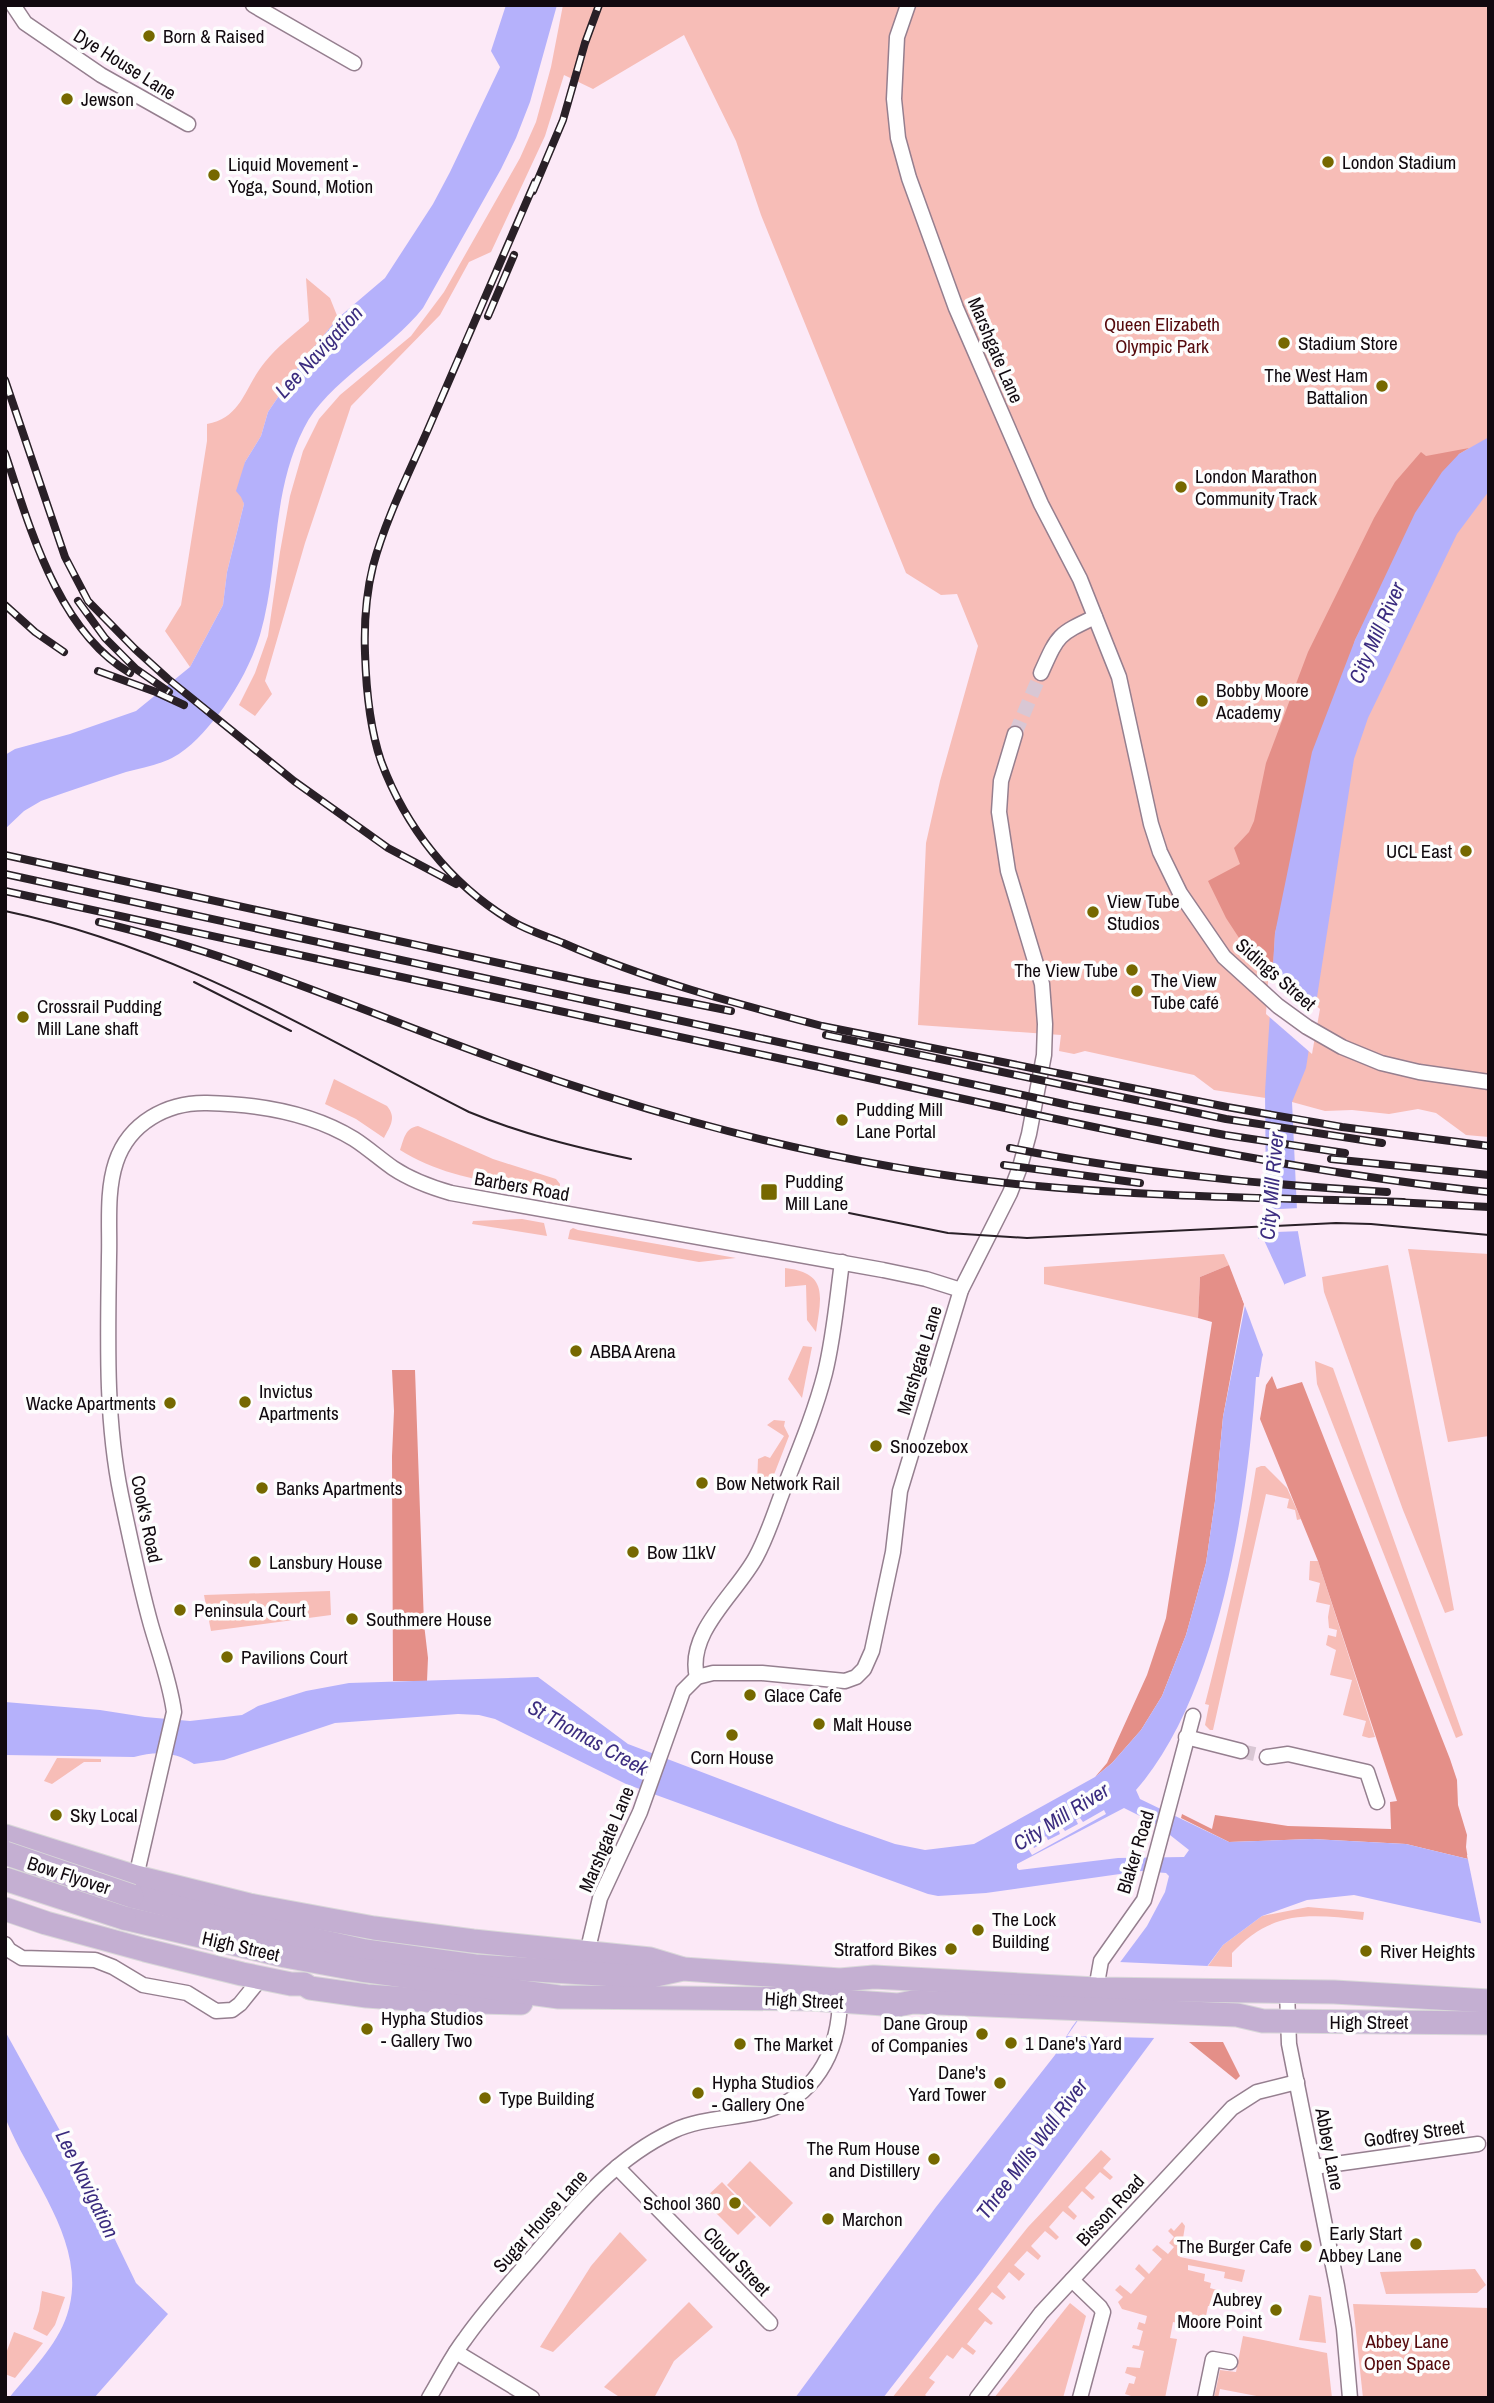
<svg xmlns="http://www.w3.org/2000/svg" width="1494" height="2403" viewBox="0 0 1494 2403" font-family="'Archivo Narrow',sans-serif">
  <rect width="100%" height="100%" fill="#fce9f7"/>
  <g fill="#f7bdb7">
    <polygon points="563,5 1489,5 1489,1137 1466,1135 1436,1113 1418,1109 1389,1114 1352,1110 1325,1111 1292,1102 1214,1090 1194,1075 1085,1051 1074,1054 1059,1051 1061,1035 918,1025 926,843 940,781 978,646 957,594 941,595 906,573 761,215 736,141 684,35 593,89 564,75 545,136 491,252 469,262 440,315 351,406 305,543 265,681 272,694 255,716 239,705 255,673 268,636 280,552 290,496 303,451 319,419 340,395 411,336 444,292 520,158 536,122 551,67"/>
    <path d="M306 278 330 298 338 318 301 363 268 412 261 436 245 462 242 497 244 504 227 572 223 605 190 667 165 631 181 605 207 441V424C243 417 244 387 265 362 277 347 294 334 309 321Z"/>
    <path d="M334 1079 387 1106C397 1118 390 1126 384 1138L356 1119 325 1104Z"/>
    <path d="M418 1126 493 1159 556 1179 560 1184 559 1193C505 1184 447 1180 400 1150 404 1139 405 1128 418 1126Z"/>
    <polygon points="522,1219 544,1223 547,1236 472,1224 473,1221"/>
    <polygon points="573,1228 578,1230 736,1258 699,1262 568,1239 570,1230"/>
    <polygon points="1408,1249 1489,1254 1489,1436 1448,1442"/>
    <polygon points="1224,1254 1229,1265 1200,1277 1198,1318 1044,1284 1044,1267"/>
    <path d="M1388 1265C1409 1380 1433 1495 1454 1610L1445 1613 1403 1510 1324 1292 1322 1277Z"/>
    <path d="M785 1268C829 1273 821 1297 816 1332L807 1320 806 1285 785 1287Z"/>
    <polygon points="803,1346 812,1347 802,1398 788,1379"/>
    <polygon points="1315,1361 1333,1368 1463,1735 1456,1738 1317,1384"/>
    <polygon points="774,1420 785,1421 784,1426 789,1436 768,1490 757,1485 758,1459 765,1456 770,1458 784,1436 767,1425"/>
    <path d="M1261 1466H1265L1287 1488 1301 1519 1297 1520 1295 1510 1287 1508 1289 1499 1266 1494 1213 1730H1210L1205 1725 1209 1705 1205 1704C1225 1626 1244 1547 1256 1468Z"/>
    <polygon points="1310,1561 1318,1561 1375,1737 1369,1738 1362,1736 1366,1721 1343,1715 1352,1680 1330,1675 1336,1650 1326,1645 1328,1635 1336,1637 1337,1630 1329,1628 1328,1617 1330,1605 1316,1602 1320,1583 1309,1580"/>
    <polygon points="330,1591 331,1615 211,1631 204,1595"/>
    <polygon points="57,1758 101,1759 101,1762 84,1762 52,1784 44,1781"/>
    <path d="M1308 1907 1364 1912 1363 1920C1309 1914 1272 1910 1232 1953V1967L1208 1966 1223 1945 1262 1916Z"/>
    <polygon points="1101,2150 1111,2159 1103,2168 1113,2177 1110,2180 1100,2172 1085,2188 1095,2197 1092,2200 1082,2191 1068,2207 1077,2216 1074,2220 1063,2211 1049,2227 1059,2237 1056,2240 1045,2231 1031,2246 1041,2256 1038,2260 1027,2251 1014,2265 1025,2274 1019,2281 1009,2272 997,2287 1006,2297 1003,2300 992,2292 978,2309 993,2323 991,2325 985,2321 967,2344 976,2351 973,2355 962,2347 953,2359 947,2355 929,2378 935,2382 925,2395 929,2398 892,2398 1028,2227"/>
    <polygon points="750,2161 793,2203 770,2227 727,2185"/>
    <polygon points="722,2182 756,2217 738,2235 703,2200"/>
    <polygon points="1182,2222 1185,2226 1180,2257 1245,2270 1242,2282 1224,2278 1225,2272 1188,2265 1188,2270 1205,2274 1204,2281 1211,2283 1210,2288 1217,2290 1214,2306 1208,2306 1206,2316 1211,2317 1208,2329 1173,2322 1170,2338 1177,2339 1165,2398 1137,2398 1125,2394 1129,2383 1134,2384 1136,2377 1125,2373 1127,2367 1140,2368 1144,2351 1132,2348 1133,2345 1139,2346 1143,2331 1137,2329 1139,2322 1145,2324 1147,2316 1122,2309 1118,2302 1123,2297 1115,2290 1120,2285 1131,2294 1145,2278 1135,2269 1139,2264 1149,2274 1162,2259 1152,2250 1157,2245 1168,2254 1174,2247 1169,2243 1174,2237 1168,2231 1171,2228 1174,2231"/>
    <polygon points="620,2232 647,2260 553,2352 540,2347 591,2266"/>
    <polygon points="1475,2269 1486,2285 1477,2293 1386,2294 1380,2272"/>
    <polygon points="42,2291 65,2297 55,2325 47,2336 33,2329 39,2311"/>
    <polygon points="1309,2295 1321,2297 1326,2343 1299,2340"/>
    <polygon points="689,2302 713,2327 674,2361 654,2398 621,2398 604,2387"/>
    <polygon points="1070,2303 1086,2316 1063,2398 994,2398"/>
    <polygon points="1353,2304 1489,2308 1489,2398 1363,2398"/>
    <polygon points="14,2332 43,2343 15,2378 5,2374 5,2356"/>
    <polygon points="1243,2336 1327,2353 1332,2398 1267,2398 1220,2389 1218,2398 1214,2398 1220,2370 1236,2372"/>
  </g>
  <g fill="#e48f88">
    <polygon points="1469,448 1459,454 1382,587 1355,640 1275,933 1273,969 1243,944 1226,918 1208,881 1240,864 1234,848 1249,832 1254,821 1266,763 1308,652 1374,518 1395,482 1421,452 1426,456"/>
    <polygon points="1229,1265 1244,1304 1223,1417 1215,1501 1206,1563 1186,1635 1162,1696 1141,1730 1112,1763 1095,1777 1107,1763 1147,1675 1166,1618 1212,1322 1198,1318 1200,1277"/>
    <polygon points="392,1370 415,1370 424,1624 428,1658 427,1681 393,1681 392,1456 394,1411"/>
    <polygon points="1272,1376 1277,1389 1302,1382 1450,1759 1457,1780 1458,1805 1467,1835 1466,1847 1468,1859 1406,1844 1312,1839 1229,1842 1181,1818 1182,1814 1212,1829 1215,1815 1288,1826 1391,1829 1390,1802 1397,1801 1318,1561 1260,1419 1266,1385"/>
    <polygon points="1189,2042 1223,2042 1240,2076 1236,2080"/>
  </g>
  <g fill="#b5b1fb" fill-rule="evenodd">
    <path d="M506 5H557L530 102 516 138 501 169 423 308C390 350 327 382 304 428 270 495 280 566 260 635 251 664 236 691 218 715 205 731 191 748 172 758 158 765 141 768 126 772 98 781 69 791 41 801L24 811 5 829V755L15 749 70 734 136 711 190 667 223 605 227 572 244 504 241 497 236 491 245 462 261 436 268 412 301 363 338 318 385 278 433 204 450 172 500 67 491 51Z"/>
    <path d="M1489 437V491L1457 534 1368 718 1354 759 1306 1068 1292 1102 1298 1232 1306 1276 1285 1284 1262 1358 1259 1377H1256C1248 1500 1220 1695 1136 1790L1140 1799 1229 1842 1312 1839 1406 1844 1468 1859 1489 1857V1925L1354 1895 1307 1900 1262 1916 1223 1945 980 2273 883 2398H795L936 2207 1055 2055 1072 2027 1147 1926 1165 1892 1169 1876 1166 1873 1141 1871 986 1893 938 1896 928 1894 626 1784 495 1719 479 1715 458 1714 335 1723 224 1760 194 1764C175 1751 155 1751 134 1757L5 1755V1702L100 1710 145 1717 190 1721 242 1715 258 1706 306 1691 349 1683 538 1677 628 1744 838 1824 895 1844 925 1850 974 1844 1095 1777 1112 1763 1141 1730 1162 1696 1186 1635 1206 1563 1215 1501 1223 1417 1266 1199 1265 1092 1275 933 1312 752 1355 640 1415 513 1442 472 1459 454ZM1124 1808 1156 1824 1189 1850 1184 1857 1118 1858 1019 1870 1017 1868V1864Z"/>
    <path d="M5 2031 80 2167 136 2283 168 2314 94 2398H9C29 2373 57 2346 67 2315 90 2246 31 2181 7 2122 2 2109 5 2049 5 2031Z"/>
  </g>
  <g fill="#fce9f7">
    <polygon points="1269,966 1320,1009 1312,1054 1266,1014"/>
    <polygon points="1300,1208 1302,1231 1255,1233 1260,1210"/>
    <polygon points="1263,1238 1287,1290 1265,1360 1242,1298 1254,1239"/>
    <polygon points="1104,1810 1106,1814 1032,1855 1027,1847 1032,1844 1034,1848 1043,1843 1042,1839 1046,1836 1048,1840 1060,1834 1058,1829 1062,1827 1065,1831 1078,1824 1076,1820 1080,1818 1083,1822"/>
    <polygon points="1489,1853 1489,1927 1482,1926 1481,1923 1467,1855"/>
    <polygon points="1119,1962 1208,1966 1157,2038 1067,2036"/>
  </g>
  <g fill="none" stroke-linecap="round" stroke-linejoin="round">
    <g stroke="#d9c7d4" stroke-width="14" stroke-dasharray="14 7" stroke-linecap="butt">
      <polyline points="1015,734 1041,673"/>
      <polyline points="1241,1751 1267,1757"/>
    </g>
    <g stroke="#957f8f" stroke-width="17">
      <g id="street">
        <polyline points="13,5 25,23 101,75 188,124"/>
        <polyline points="253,5 354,63"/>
        <polyline points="908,5 897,37 894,99 898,138 909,178 956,308 1041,504 1080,579 1119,677 1151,824 1160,852 1180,893 1224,957 1278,1006 1307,1027 1342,1047 1381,1063 1419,1072 1489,1082"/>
        <path d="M1041 673C1058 635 1057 635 1095 617"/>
        <path d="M697 1677C686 1632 737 1593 756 1557 768 1535 775 1511 784 1488 799 1450 815 1412 825 1373 834 1336 837 1299 842 1262"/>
        <polyline points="1186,1737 1241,1751"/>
        <polyline points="1267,1757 1288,1754 1367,1772 1377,1802"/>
        <path d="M136 1877 174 1712C170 1682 159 1653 151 1625 139 1582 130 1538 121 1495 105 1417 108 1337 109 1257 110 1227 106 1192 116 1162 129 1123 167 1102 207 1103 258 1104 310 1112 354 1139 368 1148 380 1159 393 1168 411 1180 430 1187 451 1193L883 1270 926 1279 961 1290"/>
        <polyline points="5,1944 9,1950 22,1958 95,1960 113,1967 143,1985 187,1993 216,2011 232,2010 240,2004 261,1978"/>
        <polyline points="587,1953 600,1898 640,1812 683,1691 697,1677 713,1673 762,1673 845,1681 856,1677 864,1669 872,1651 893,1552 900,1491 961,1290 1010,1193 1020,1167 1029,1134 1044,1055 1045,1024 1042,984 1008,871 999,812 1001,781 1015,734"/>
        <polyline points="1096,1989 1101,1961 1144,1900 1193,1716"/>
        <polyline points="1287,1992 1289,2044 1337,2286 1344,2329 1350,2398"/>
        <polyline points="617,2167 770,2323"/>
        <polyline points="1314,2167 1478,2144"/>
        <polyline points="1072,2280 1100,2307 1103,2312 1080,2398"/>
        <polyline points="456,2352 532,2398"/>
        <path d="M429 2398C441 2378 451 2357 465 2339 486 2309 512 2281 536 2253 576 2206 615 2158 673 2131 714 2111 766 2124 803 2091 830 2066 840 2032 840 1996"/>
        <polyline points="977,2398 1041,2313 1232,2108 1257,2092 1297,2082"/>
        <polyline points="1205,2398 1213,2359 1230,2362"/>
      </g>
    </g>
    <g stroke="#d9d8d9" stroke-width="25">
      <g id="primary">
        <polyline points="5,1836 136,1877 249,1905 374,1928 473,1941 650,1959 680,1968"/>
        <polyline points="132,1896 235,1922 365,1951 475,1966 647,1977 683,1969 840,1980 874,1977 1096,1989 1334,1992 1489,2001"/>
        <polyline points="5,1909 46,1923 145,1950 242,1974 291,1984 304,1984 310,1988 367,1996 435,2001 521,2003"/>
        <polyline points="124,1918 285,1956 361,1970 559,1997 811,1999 898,2005 913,2002 1237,2015 1263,2021 1489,2023"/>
      </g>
    </g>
    <use href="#street" stroke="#fff" stroke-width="14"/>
    <use href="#primary" stroke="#c4afd2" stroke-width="23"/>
    <g stroke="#292027" stroke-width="2">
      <path d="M5 911C177 947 315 1034 469 1112 522 1134 575 1147 631 1159"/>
      <polyline points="194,982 291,1031"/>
      <polyline points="849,1213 948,1233 1027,1238 1336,1223 1371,1224 1489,1235"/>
    </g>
    <g stroke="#292027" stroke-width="8">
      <g id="rail">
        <path d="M535 182C500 264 464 345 429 427 410 471 385 520 373 566 366 594 364 624 365 653 366 686 370 729 381 761 405 826 450 884 510 920 526 930 546 936 563 943 647 980 734 1003 822 1026L1227 1107 1342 1127 1489 1146"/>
        <polyline points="533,191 563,120 585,43 599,5"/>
        <polyline points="488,316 514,255"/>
        <polyline points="5,380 65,557 88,601 135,649 168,679 294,781 388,848 456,884"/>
        <path d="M5 453C30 528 58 631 130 673"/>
        <polyline points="78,601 105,638 136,669 169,692"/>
        <polyline points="5,605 35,632 64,652"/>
        <polyline points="98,671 156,692 184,705"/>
        <polyline points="5,855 591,983 731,1011"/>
        <polyline points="5,874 1073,1106 1225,1135 1345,1153"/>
        <path d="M5 891C270 949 536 1006 801 1063 1028 1113 1257 1168 1489 1192"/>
        <path d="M99 922C218 950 330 997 444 1040 526 1071 610 1099 694 1122 803 1152 914 1174 1026 1185 1151 1197 1277 1198 1403 1202"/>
        <polyline points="826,1035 1226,1119 1382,1143"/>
        <path d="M1010 1148C1135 1173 1260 1184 1387 1192"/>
        <polyline points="1331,1159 1489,1175"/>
        <polyline points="1004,1165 1140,1183"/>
        <polyline points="1394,1202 1489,1207"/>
      </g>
    </g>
    <use href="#rail" stroke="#fdfdfd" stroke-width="5" stroke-dasharray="16" stroke-linecap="butt"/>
    <g stroke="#d9d8d9" stroke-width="25" stroke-linecap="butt">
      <g id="primary-bridge">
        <polyline points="5,1853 132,1896"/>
        <polyline points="5,1879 124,1918"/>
      </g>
    </g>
    <use href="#primary-bridge" stroke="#c4afd2" stroke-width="23"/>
  </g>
  <g fill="#766800" stroke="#fdfdfd" stroke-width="2.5">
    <circle cx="149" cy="36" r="7"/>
    <circle cx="67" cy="99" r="7"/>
    <circle cx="1328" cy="162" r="7"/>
    <circle cx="214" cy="175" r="7"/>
    <circle cx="1284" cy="343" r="7"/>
    <circle cx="1382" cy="386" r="7"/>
    <circle cx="1181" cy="487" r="7"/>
    <circle cx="1202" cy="701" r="7"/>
    <circle cx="1466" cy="851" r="7"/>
    <circle cx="1093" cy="912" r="7"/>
    <circle cx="1132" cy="970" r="7"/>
    <circle cx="1137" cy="991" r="7"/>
    <circle cx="23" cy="1017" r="7"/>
    <circle cx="842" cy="1120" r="7"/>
    <rect x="760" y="1183" width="18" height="18" rx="3.5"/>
    <circle cx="576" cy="1351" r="7"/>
    <circle cx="245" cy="1402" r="7"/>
    <circle cx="170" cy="1403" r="7"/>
    <circle cx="876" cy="1446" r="7"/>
    <circle cx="702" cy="1483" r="7"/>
    <circle cx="262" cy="1488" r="7"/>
    <circle cx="633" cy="1552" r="7"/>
    <circle cx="255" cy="1562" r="7"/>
    <circle cx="180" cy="1610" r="7"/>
    <circle cx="352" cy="1619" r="7"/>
    <circle cx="227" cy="1657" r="7"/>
    <circle cx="750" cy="1695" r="7"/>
    <circle cx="819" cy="1724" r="7"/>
    <circle cx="732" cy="1735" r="7"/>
    <circle cx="56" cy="1815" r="7"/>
    <circle cx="978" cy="1930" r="7"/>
    <circle cx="951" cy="1949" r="7"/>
    <circle cx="1366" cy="1951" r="7"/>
    <circle cx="367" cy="2029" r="7"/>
    <circle cx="982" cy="2034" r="7"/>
    <circle cx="1011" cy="2043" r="7"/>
    <circle cx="740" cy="2044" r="7"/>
    <circle cx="1000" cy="2083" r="7"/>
    <circle cx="698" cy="2093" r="7"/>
    <circle cx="485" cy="2098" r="7"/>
    <circle cx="934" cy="2159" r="7"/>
    <circle cx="735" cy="2203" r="7"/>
    <circle cx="828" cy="2219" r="7"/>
    <circle cx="1416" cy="2244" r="7"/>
    <circle cx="1306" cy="2246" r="7"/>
    <circle cx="1276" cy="2310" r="7"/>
  </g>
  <g text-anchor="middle" stroke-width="7" stroke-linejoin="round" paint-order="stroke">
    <g font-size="19" fill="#11090f" stroke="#fdfdfd" text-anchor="start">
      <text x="163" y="43">Born &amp; Raised</text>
      <text x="81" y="106">Jewson</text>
      <text x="1342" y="169">London Stadium</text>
      <text x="228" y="171">Liquid Movement -<tspan x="228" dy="22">Yoga, Sound, Motion</tspan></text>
      <text x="1298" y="350">Stadium Store</text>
      <text x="1368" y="382" text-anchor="end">The West Ham<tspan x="1368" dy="22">Battalion</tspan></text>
      <text x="1195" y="483">London Marathon<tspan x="1195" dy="22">Community Track</tspan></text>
      <text x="1216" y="697">Bobby Moore<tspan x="1216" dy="22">Academy</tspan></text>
      <text x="1452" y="858" text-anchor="end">UCL East</text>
      <text x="1107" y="908">View Tube<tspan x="1107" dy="22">Studios</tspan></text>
      <text x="1118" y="977" text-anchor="end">The View Tube</text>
      <text x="1151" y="987">The View<tspan x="1151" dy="22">Tube café</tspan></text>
      <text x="37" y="1013">Crossrail Pudding<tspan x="37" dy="22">Mill Lane shaft</tspan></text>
      <text x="856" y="1116">Pudding Mill<tspan x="856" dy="22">Lane Portal</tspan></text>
      <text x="785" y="1188">Pudding<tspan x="785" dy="22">Mill Lane</tspan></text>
      <text x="590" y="1358">ABBA Arena</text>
      <text x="259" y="1398">Invictus<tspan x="259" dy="22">Apartments</tspan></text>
      <text x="156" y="1410" text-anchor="end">Wacke Apartments</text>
      <text x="890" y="1453">Snoozebox</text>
      <text x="716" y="1490">Bow Network Rail</text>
      <text x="276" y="1495">Banks Apartments</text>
      <text x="647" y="1559">Bow 11kV</text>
      <text x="269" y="1569">Lansbury House</text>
      <text x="194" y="1617">Peninsula Court</text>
      <text x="366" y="1626">Southmere House</text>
      <text x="241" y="1664">Pavilions Court</text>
      <text x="764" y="1702">Glace Cafe</text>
      <text x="833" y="1731">Malt House</text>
      <text x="732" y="1764" text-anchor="middle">Corn House</text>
      <text x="70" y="1822">Sky Local</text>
      <text x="992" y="1926">The Lock<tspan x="992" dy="22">Building</tspan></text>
      <text x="937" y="1956" text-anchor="end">Stratford Bikes</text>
      <text x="1380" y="1958">River Heights</text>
      <text x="381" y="2025">Hypha Studios<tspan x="381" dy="22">- Gallery Two</tspan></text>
      <text x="968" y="2030" text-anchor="end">Dane Group<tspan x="968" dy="22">of Companies</tspan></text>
      <text x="1025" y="2050">1 Dane's Yard</text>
      <text x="754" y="2051">The Market</text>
      <text x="986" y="2079" text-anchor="end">Dane's<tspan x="986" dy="22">Yard Tower</tspan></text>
      <text x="712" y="2089">Hypha Studios<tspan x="712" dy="22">- Gallery One</tspan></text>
      <text x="499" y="2105">Type Building</text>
      <text x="920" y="2155" text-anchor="end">The Rum House<tspan x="920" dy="22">and Distillery</tspan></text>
      <text x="721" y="2210" text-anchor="end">School 360</text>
      <text x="842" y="2226">Marchon</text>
      <text x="1402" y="2240" text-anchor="end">Early Start<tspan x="1402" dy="22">Abbey Lane</tspan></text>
      <text x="1292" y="2253" text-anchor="end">The Burger Cafe</text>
      <text x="1262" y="2306" text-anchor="end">Aubrey<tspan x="1262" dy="22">Moore Point</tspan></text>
    </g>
    <g font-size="19" fill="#11090f" stroke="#fdfdfd">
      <text transform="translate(125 64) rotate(32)" y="7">Dye House Lane</text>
      <text transform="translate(996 350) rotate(67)" y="7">Marshgate Lane</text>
      <text transform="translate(1276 974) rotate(41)" y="7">Sidings Street</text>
      <text transform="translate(522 1186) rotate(10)" y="7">Barbers Road</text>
      <text transform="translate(919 1360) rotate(-73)" y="7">Marshgate Lane</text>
      <text transform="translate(147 1519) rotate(78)" y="7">Cook's Road</text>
      <text transform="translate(606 1839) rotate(-67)" y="7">Marshgate Lane</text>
      <text transform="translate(1135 1852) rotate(-73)" y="7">Blaker Road</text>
      <text transform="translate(69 1875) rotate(18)" y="7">Bow Flyover</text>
      <text transform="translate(241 1946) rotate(13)" y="7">High Street</text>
      <text transform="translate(804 2000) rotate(3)" y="7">High Street</text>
      <text x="1369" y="2029">High Street</text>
      <text transform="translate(1414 2133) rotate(-8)" y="7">Godfrey Street</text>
      <text transform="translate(1330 2149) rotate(79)" y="7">Abbey Lane</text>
      <text transform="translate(1110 2210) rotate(-47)" y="7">Bisson Road</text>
      <text transform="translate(540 2221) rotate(-48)" y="7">Sugar House Lane</text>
      <text transform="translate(737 2261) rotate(46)" y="7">Cloud Street</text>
    </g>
    <g font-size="19" fill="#55090c" stroke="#fdfdfd">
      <text x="1162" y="331">Queen Elizabeth<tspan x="1162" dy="22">Olympic Park</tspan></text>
      <text x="1407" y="2348">Abbey Lane<tspan x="1407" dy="22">Open Space</tspan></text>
    </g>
    <g font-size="21" font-style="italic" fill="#3b2c7f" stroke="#fdfdfd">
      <text transform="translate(319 352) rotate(-47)" y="7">Lee Navigation</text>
      <text transform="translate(1377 633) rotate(-66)" y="7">City Mill River</text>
      <text transform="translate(1272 1186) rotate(-85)" y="7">City Mill River</text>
      <text transform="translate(588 1738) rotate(29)" y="7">St Thomas Creek</text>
      <text transform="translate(1061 1817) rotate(-32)" y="7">City Mill River</text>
      <text transform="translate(1032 2149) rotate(-53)" y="7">Three Mills Wall River</text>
      <text transform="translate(87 2184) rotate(64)" y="7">Lee Navigation</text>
    </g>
  </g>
  <rect width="1494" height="2403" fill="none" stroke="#11090f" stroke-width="14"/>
</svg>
